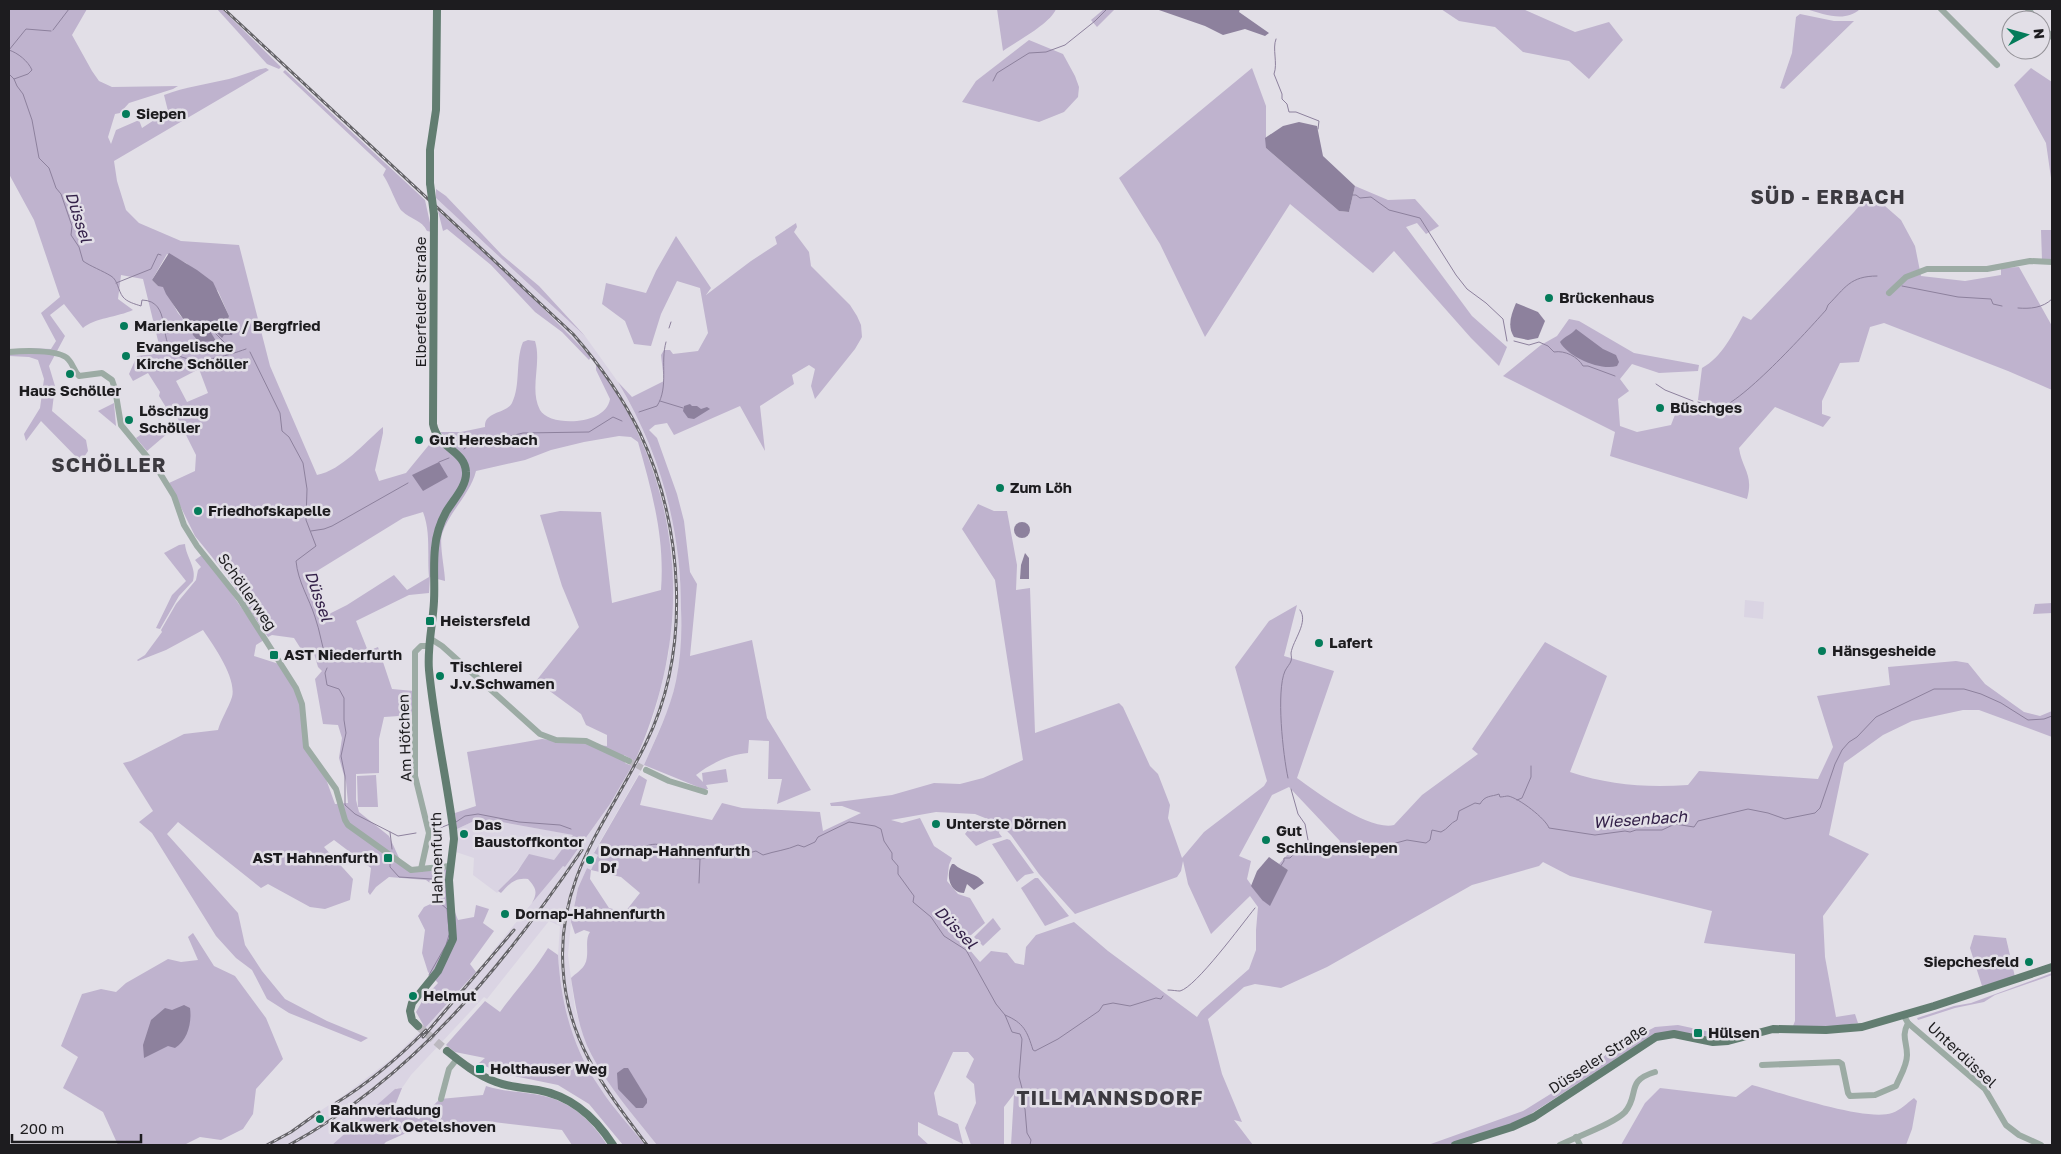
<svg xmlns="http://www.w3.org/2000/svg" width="2061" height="1154" viewBox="0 0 2061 1154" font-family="'Golos Text',sans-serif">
  <rect width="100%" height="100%" fill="#e2dfe7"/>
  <g fill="#dad4e3">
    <polygon points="436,198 585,336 618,382 644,429 668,496 676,531 681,595 681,655 676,682 669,708 644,765 594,852 598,855 591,870 587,868 578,888 571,922 568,955 575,1009 590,1053 616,1092 657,1145 644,1145 600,1089 585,1063 573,1037 564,1009 560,985 558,955 560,926 549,921 487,999 484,997 411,1075 402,1088 393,1109 384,1145 379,1145 389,1108 398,1087 332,1145 262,1145 283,1135 343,1096 394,1057 446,1006 493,955 491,953 532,903 563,866 565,867 610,804 635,761 649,730 657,704 669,652 672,565 669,533 654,475 638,432 621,399 591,357 519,284 438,211"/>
    <polygon points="1745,600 1764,602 1763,619 1744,617"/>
    <polygon points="474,821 496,821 574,835 554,860 521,866 497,893 473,875 474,858 456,852 457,829"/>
  </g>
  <g fill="#bfb3ce" fill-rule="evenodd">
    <path d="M9 9H87L72 35 92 71 99 81 112 87 178 86 173 89 129 103 120 113 115 114 108 137 111 144 116 130 139 120 142 128 168 111 164 95C185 87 207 84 229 79 242 76 253 70 266 68L269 70 114 161 117 181 126 210 139 223 181 241 239 245 270 366 317 475C342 470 364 443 383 427V433L375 470 379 481 406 473 433 440 447 450 452 443 440 432H461L485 427C484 411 506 414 512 403 521 385 515 361 523 342L528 340 535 341C542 363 529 389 540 410 549 427 606 426 610 399L596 370V364C604 375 613 386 620 398 631 415 638 434 646 452 687 556 680 661 635 761L624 755 625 763 632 766 610 804 565 867 563 866 532 903C538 892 536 888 528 879 515 877 509 884 501 893L498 891 517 872 529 854 554 860 573 835 496 821H474L457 829 455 813 476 806 467 752 542 739 607 746V735L586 725 581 714 536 681 579 627 562 586 540 515 560 511 601 512 612 603 661 590C665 537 652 492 638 442L631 437 619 436 584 442 551 450 525 460 476 471C471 493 449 512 442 534 439 544 445 570 445 581L430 577 429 593 409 595 356 621 368 651 378 647 392 689 414 691V715L384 717 379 739V773L356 774V800L359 812 389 836 400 860 415 870 448 868 449 897 458 920 474 917 476 905 489 909 483 923 494 931 470 964 476 972 425 1028 416 1012 424 998 438 983 428 972 422 953 425 930 418 916 424 907 437 901 435 887 426 880 389 877 376 887 370 895 368 892 371 868 334 840 324 847 353 879 350 900 325 909 310 907 268 884 261 888 178 822 167 834 238 913 245 945 262 971 285 999 327 1021 368 1038 361 1042 289 1013 267 999 252 970 236 958 216 936 152 833 139 822 153 811 123 763 131 761 184 734 218 730C221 719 228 709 232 697 237 678 213 645 203 630L166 650 138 661 137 660 145 655 162 632 161 630 176 604 196 580 198 570 201 567 195 560 202 555 229 590 264 640 256 645 254 656 279 664 296 691 301 706 305 748 326 779 335 804 348 803 346 782 339 758 342 738 338 725 323 724 315 679 322 671 318 667 313 650 301 649 294 638 272 635 268 637 225 573 195 536 169 483 195 471 196 455 176 415 172 417 159 396 160 392 148 373 133 381 129 374 137 356 161 353 143 279 121 275 118 299 133 310C118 317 94 318 83 328L64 304 50 315 65 336 49 366 55 386 52 411 86 440 88 451 81 462 41 421 26 441 24 434 40 408 44 379 38 360 29 357 9 356V353L26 352 29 348 51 349 56 341 41 313 60 297 34 220 9 174ZM167 254 186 263 218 291 229 316 228 320 205 329 190 327 178 313 163 286H158L152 280ZM199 369 208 393 187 402 176 381ZM423 512C431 533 427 554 429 577L407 590 394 575 347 605 321 618 308 579 312 574 403 518Z"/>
    <polygon points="217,9 222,9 281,67 279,69 267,64"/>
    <path d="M997 9H1056C1050 24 1017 41 1003 51Z"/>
    <polygon points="1104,9 1115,9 1097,27 1091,20"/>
    <polygon points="1441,9 1523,9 1575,32 1609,22 1623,40 1589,79 1569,61 1523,52 1495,27 1459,21"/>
    <path d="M1806 9H1860C1845 23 1824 14 1806 9Z"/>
    <polygon points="1800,14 1834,21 1854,21 1784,89 1780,88 1792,53 1796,17"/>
    <polygon points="1029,40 1063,54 1075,76 1079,87 1078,97 1064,112 1039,122 962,102 976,81"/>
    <polygon points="1252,68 1266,106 1266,148 1339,211 1349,212 1355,186 1388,200 1415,199 1439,226 1426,234 1417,223 1406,227 1472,316 1507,347 1499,366 1471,338 1394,251 1373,273 1290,204 1205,337 1160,244 1119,178"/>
    <polygon points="2031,68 2052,82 2052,185 2046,143 2014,85"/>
    <path d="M285 70 425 200 432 232 427 231C422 220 410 219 402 211 398 208 389 183 383 175L386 169 283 72Z"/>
    <polygon points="436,189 446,196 502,255 539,286 585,336 436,198"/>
    <path d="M1860 191 1869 192 1901 220 1915 246 1921 276 1965 281 2001 275V268L2019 267 2052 326V390L2008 371 1884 323 1870 327 1859 362 1840 363 1822 401V414L1831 417 1823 427 1775 407 1739 448C1742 469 1754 474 1747 499L1610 456 1615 432 1503 376 1541 345 1557 336 1569 319 1579 321 1634 353 1699 365 1698 371 1659 373 1632 364 1620 379 1629 391 1618 399 1620 426 1637 432 1671 425 1676 412H1687L1696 415 1698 407 1707 402 1698 400 1702 368C1722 357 1732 335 1743 316L1751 320 1854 212 1860 205Z"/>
    <polygon points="438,211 519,284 591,357 589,360 562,332 535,312 491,265 447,229 443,231"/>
    <path d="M796 223 797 227 794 232 809 252 811 266 850 305 857 316 861 325 862 337 855 349 815 399 811 386 815 369 809 365 792 375 794 384 760 406 765 451 740 406 674 435 667 423 655 425 649 430 657 438 677 494 684 521 690 572 697 584 690 656 752 640 767 718 811 790 777 804 782 779H768L769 741 749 740 748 753C730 754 710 764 696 775L703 782 702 773 726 769 728 782 706 785 708 789H703L644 765C656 738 670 710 676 681 681 657 682 633 681 609 681 527 660 452 618 382L632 397 664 381 661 355 664 350H670L673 354 698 351 708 333 700 288 677 281 661 314 651 346 634 344 625 321 602 304 606 283 646 293 656 271 676 236 711 288 706 295 751 261 777 244 775 237Z"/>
    <polygon points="2041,230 2052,230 2052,261 2042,260"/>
    <polygon points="114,403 116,426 98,411"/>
    <polygon points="162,423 168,433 147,451 136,438 156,424"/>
    <path d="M978 504 994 511H1007L1017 565 1016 590 1030 588 1035 733 1119 703 1123 707 1150 766 1158 774 1170 805 1168 818 1182 858 1204 832 1264 786 1267 781 1235 667 1269 621 1297 605 1284 656 1334 671 1297 778C1317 793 1370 831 1394 825L1422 795 1478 754 1472 749 1545 642 1607 676 1570 772C1609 785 1647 788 1688 785L1699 771 1818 779 1833 747 1817 696 1890 685 1888 667 1956 661 1968 663 1985 684 2024 712 2040 716 2052 711V737L1979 710H1963L1912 721 1883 735 1844 763 1829 835 1869 854 1823 916 1825 957 1836 1017 1855 1014 1858 1023 1832 1027 1793 1026 1795 1021V954L1704 943 1712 911 1570 876 1543 862 1539 866 1472 885 1327 967 1281 988 1255 984 1244 987 1208 1019 1222 1074 1242 1122 1234 1120 1253 1145H1011L1014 1094 1004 1107V1145H971L965 1128 976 1103 974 1084 966 1077 974 1059 968 1052H953L934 1093 938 1115 958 1124 963 1144 918 1122V1135L929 1145H657C634 1116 608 1086 591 1054 579 1031 575 1003 571 978 575 974 583 969 585 964 590 954 584 940 590 932L584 930 575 934 571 922 578 888 587 868 591 870 598 855 594 853 639 775 647 780 640 805 712 820 722 803 742 808 820 812 823 831 861 813 842 806H831L830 803 892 795 934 783 960 784 983 778 1023 760 995 580 962 529ZM1289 787 1340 841 1337 853H1324L1296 845 1279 864 1288 870 1262 900 1247 879 1251 861 1239 856 1272 795ZM936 812 975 814 1000 824 1011 835 1039 874 1075 914 1177 877 1181 871 1183 861 1188 884 1211 934 1250 896 1258 907 1256 930V950L1249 969 1201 1011 1197 1017 1108 951 1074 922 1036 935 1026 947 1024 965 1015 963 1007 953 991 951 980 962 963 942 985 923 970 898 958 894 947 881 949 865 952 858 934 846 920 818 902 823 891 820ZM591 870 621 877 640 893 625 912 609 908 590 879Z"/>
    <path d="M185 544C186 557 197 568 193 581L179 596 160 629 156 628 172 595 186 581 164 553 179 545Z"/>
    <polygon points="2052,603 2052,613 2033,614 2035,604"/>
    <polygon points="376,775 378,807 358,807 357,776"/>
    <polygon points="976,819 1000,829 999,833 1002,837 989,840 976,846 965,834"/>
    <polygon points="1007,839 1010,840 1034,873 1025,875 1017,882 992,844"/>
    <polygon points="1035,878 1038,878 1069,916 1045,926 1021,888"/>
    <polygon points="993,918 1001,929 983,946 974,937"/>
    <polygon points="193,933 214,966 235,976 266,1018 283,1059 256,1089 253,1114 243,1129 221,1140 200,1137 184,1145 118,1145 103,1112 63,1088 78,1057 61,1046 82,994 101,989 116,992 126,983 168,959 181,962 198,960 188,937"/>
    <polygon points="1974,935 2006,938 2015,977 1982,986 1970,948"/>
    <path d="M548 948 558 955C561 1004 572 1047 600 1088 613 1108 630 1126 645 1145H623L589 1104 558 1085 500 1073 479 1063 485 1058 455 1052 446 1045 485 1001 500 1012C516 990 534 971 548 948Z"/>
    <polygon points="2052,973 2052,975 2044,978 1995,995 1984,1002 1955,1008 1918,1020 1917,1018 1954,1006 1971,1003"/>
    <polygon points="1678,1025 1720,1034 1750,1029 1748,1034 1720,1039 1685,1033 1648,1038 1526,1117 1500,1129 1448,1145 1428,1145 1523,1111 1565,1085 1615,1048 1655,1027"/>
    <path d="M1752 1085C1782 1093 1866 1122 1892 1113 1901 1110 1907 1103 1914 1098L1917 1101 1912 1129 1906 1145H1621L1645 1103 1660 1088 1736 1097Z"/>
    <path d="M486 1086C507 1093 530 1091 551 1098 576 1106 594 1124 607 1145H572L562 1130 485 1121 424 1125 386 1142 383 1145H332L395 1089 402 1088 394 1108 419 1119 440 1099 483 1095Z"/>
  </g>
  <g fill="#8d819d">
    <polygon points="1156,9 1240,9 1239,12 1269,33 1265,36 1245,29 1223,35 1205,26"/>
    <polygon points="1299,122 1317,126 1323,156 1355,186 1349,212 1339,211 1266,148 1265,138 1283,126"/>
    <path d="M169 253 197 270 213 282 229 316 228 320C215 326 198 334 186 323L166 294 163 287 158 286 152 280Z"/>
    <path d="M1516 303 1538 312 1545 321 1538 338 1528 340 1514 337C1507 326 1511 315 1516 303Z"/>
    <polygon points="230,322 235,325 232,335 224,335 222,338 213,329"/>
    <path d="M1576 329 1603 349 1616 355 1619 362 1617 366C1600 371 1568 357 1560 342 1565 336 1571 335 1576 329Z"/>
    <polygon points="191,330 210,331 216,341 199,342 193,335"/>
    <polygon points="690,404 692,406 697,406 701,409 707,407 710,409 694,419 688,418 683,411 684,406"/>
    <polygon points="439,462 448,477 423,491 412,475"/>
    <circle cx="1022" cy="530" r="8"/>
    <polygon points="1025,553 1029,558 1029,579 1020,579 1021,565"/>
    <polygon points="1269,857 1288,870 1270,906 1262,900 1251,886 1257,871"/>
    <path d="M952 864H954C963 873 978 873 984 883L974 890 967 884 964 893C950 893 945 875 952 864Z"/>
    <path d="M184 1005 190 1008C192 1022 188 1040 175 1048L168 1046 144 1058 143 1045 151 1020 165 1008 172 1010Z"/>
    <polygon points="624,1068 628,1068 647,1099 647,1103 643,1108 636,1108 618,1089 617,1073"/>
  </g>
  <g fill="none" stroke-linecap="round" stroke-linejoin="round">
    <g stroke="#8d819d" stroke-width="1">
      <polyline points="53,30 69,9"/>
      <path d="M1276 39C1272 49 1278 63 1274 74L1282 94V99L1287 104 1289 112H1296L1319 121 1318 129"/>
      <path d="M9 50C18 53 28 61 32 70L28 74 14 79 17 86 23 94 32 120 39 158 49 168 56 188 61 194 72 226 71 235 79 247 83 261C90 266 103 271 111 276 118 280 118 291 123 297 127 302 135 304 141 306L142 300C172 301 158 340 174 353 194 367 226 356 246 349"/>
      <polyline points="9,50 26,29 51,31"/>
      <polyline points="9,74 14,79"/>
      <polyline points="993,81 997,73 1029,53 1046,52 1065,45 1095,21 1107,9"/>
      <polyline points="1352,195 1356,195 1360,198 1371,197 1389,210 1420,218 1456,275 1467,289 1486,303 1503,319 1507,341"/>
      <polyline points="116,283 151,269 158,254 161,255"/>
      <polyline points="1902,286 1958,297 1991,299 1993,304 2002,306"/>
      <path d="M2018 308C2030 309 2043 308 2052 299"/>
      <polyline points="210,328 225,343"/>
      <polyline points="669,328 671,322"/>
      <path d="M1514 341 1529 345 1539 342 1548 346 1554 352C1565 350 1578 357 1583 366H1588L1615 376"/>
      <polyline points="227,346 234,352"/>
      <path d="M250 352 280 413 282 431 289 437 303 463 307 489 306 520 316 546 296 561C298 582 309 598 315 617 320 631 322 647 327 662"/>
      <polyline points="1656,384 1665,390 1693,401"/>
      <polyline points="660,401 683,408"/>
      <path d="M1698 402C1704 403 1708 409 1715 409 1737 409 1809 329 1826 310L1828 305C1845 288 1850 276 1877 276"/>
      <path d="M639 412 657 406C669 387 660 363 666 342"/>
      <polyline points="464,449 468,446 523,433 589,432 613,417 622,421"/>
      <polyline points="439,462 449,458"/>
      <polyline points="311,531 324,529 332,526 408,483"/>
      <polyline points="327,668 325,673 327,685 339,689 344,698 344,720 346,733 341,756 345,776 345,805 355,814 398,836 416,833"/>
      <path d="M1288 778C1283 755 1276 691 1285 671 1287 667 1290 664 1291 661 1292 658 1291 656 1291 653 1293 640 1309 622 1300 610"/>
      <polyline points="1291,789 1298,814 1305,824 1308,840"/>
      <polyline points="1517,800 1522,798 1531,777 1531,766"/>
      <polyline points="456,822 465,816 478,814 519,822 560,825 571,829"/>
      <polyline points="440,828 450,824"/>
      <polyline points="390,832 392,849"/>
      <path d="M611 848C616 849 621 852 626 851 650 848 657 834 675 858L700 859 712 856H738L756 851 763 855C775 851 787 850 798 845L804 847 815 842 818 837 849 822 875 826 881 829 884 841 892 853V859L898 866V874L914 896 913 902 931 917 944 936 966 950 996 1004 1005 1015 1012 1032 1020 1034 1022 1039 1019 1077 1023 1092 1021 1102 1025 1109 1027 1133 1031 1140 1030 1145"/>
      <path d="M1319 848 1322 850 1327 847 1333 849H1340L1342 854 1347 855 1351 852 1365 853 1379 850 1381 847 1407 840 1426 843 1430 840 1432 830 1441 832C1448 829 1450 823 1457 820L1459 811 1475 803 1480 804C1485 795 1491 797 1499 794L1500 797C1503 797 1506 796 1508 796 1519 798 1546 819 1549 828L1595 835 1625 831 1630 832 1636 830H1662L1675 824 1694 827 1698 821 1748 809 1768 813 1785 819 1815 813 1820 808 1835 764 1842 750 1849 742 1857 737 1876 717 1934 689H1964L1981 694 2001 703 2028 720 2044 719 2052 716"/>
      <polyline points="390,859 390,867 399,877 432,879 439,902 447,909 449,931"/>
      <polyline points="1280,867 1284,861 1284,858 1290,858 1299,849"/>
      <polyline points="699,883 700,859"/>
      <polyline points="429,975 446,945 449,935"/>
      <path d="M1168 990C1172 990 1177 991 1180 991 1196 987 1242 924 1255 908"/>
      <path d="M1005 1015C1024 1023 1027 1031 1033 1050L1035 1051 1058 1039 1099 1011 1103 1005 1113 1003 1130 1006 1156 998 1161 999 1163 996"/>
    </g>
    <polyline stroke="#bbb8bf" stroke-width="6" stroke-dasharray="6 3" stroke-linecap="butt" points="629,761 646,770"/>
    <polyline stroke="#bbb8bf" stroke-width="8" stroke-dasharray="8 4" stroke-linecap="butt" points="418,1026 447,1051"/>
    <g stroke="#9caba4" stroke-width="6">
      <polyline points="1941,9 1997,65"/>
      <polyline points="2028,9 2037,20"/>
      <polyline points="2041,25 2052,37"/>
      <polyline points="1889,293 1906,277 1927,269 1987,269 2030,261 2052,262"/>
      <path d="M9 352C21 351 59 349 68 359 73 364 74 371 79 376L102 373 112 380 115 389 121 425 158 470 174 496 184 525 197 546 240 600 296 688 302 704 306 747 336 789 345 820 348 825 411 870 450 866"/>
      <polyline points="431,639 442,646 540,734 556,740 586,741 629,761"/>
      <polyline points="646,770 669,781 705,792"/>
      <polyline points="421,869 429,833 415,776 415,652 421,646 430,646"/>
      <polyline points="1908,1023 1985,1089 2006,1125 2019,1135 2041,1145"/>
      <path d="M1762 1065 1839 1062 1842 1064 1848 1093 1850 1096 1875 1095 1896 1086C1900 1076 1907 1066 1907 1055 1907 1041 1901 1037 1908 1023L1904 1016"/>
      <polyline points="441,1099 449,1069 457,1059"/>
      <polyline points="1576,1137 1580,1145"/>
      <path d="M1560 1145C1575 1137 1614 1124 1625 1112 1640 1094 1625 1081 1655 1072"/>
    </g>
    <g stroke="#627d71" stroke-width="8">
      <polyline points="430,183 430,150 436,110 437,9"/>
      <path d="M418 1026 412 1020 410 1011 412 1003 438 971 453 939 449 880 454 839 453 828C446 775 434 723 429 670 427 647 433 624 434 601 435 584 433 566 435 548 436 536 440 523 446 512 453 500 467 486 466 472 465 450 438 449 433 424L434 215"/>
      <path d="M447 1051C462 1063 477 1075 496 1082 509 1087 524 1088 538 1090 572 1096 595 1117 613 1145"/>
      <polyline points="1455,1145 1512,1127 1534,1117 1656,1037 1674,1034 1713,1042 1728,1041 1773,1029 1826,1030 1862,1027 1934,1006 2052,967"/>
    </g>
    <g stroke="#656468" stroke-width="3">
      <g id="rail">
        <path d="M224 9 573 334C599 364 622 396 640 433 683 525 692 650 646 743 609 820 557 876 563 968 567 1041 605 1089 647 1145"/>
        <polyline points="423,1037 514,930"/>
        <path d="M336 1103C369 1083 399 1057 426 1030"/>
        <polyline points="267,1145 291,1132 319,1112"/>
        <path d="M289 1145C413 1078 504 965 582 850"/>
      </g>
    </g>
    <use href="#rail" stroke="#e2dfe7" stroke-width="1" stroke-dasharray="4" stroke-linecap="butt"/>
    <polyline stroke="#627d71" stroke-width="8" points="430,183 434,215"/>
  </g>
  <g fill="#047c5a" stroke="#e2dfe7" stroke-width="2">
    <circle cx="126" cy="114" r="5"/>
    <circle cx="1549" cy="298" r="5"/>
    <circle cx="124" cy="326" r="5"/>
    <circle cx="126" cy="356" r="5"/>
    <circle cx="70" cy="374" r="5"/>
    <circle cx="1660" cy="408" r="5"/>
    <circle cx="129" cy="420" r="5"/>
    <circle cx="419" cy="440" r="5"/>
    <circle cx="1000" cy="488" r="5"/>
    <circle cx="198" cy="511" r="5"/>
    <rect x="425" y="616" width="10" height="10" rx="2.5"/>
    <circle cx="1319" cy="643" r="5"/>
    <circle cx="1822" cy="651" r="5"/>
    <rect x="269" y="650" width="10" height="10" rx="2.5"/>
    <circle cx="440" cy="676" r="5"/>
    <circle cx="936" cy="824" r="5"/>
    <circle cx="464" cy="834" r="5"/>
    <circle cx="1266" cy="840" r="5"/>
    <rect x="383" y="853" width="10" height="10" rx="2.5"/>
    <circle cx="590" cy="860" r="5"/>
    <circle cx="505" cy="914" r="5"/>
    <circle cx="2029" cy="962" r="5"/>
    <circle cx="413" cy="996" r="5"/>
    <rect x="1693" y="1028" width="10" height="10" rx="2.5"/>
    <rect x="475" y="1064" width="10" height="10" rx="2.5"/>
    <circle cx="320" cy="1119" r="5"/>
  </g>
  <g text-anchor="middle" stroke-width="5" stroke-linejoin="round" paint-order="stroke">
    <g font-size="15" font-weight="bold" fill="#1d1c1f" stroke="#e2dfe7" text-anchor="start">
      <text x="136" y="119">Siepen</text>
      <text x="1559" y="303">Brückenhaus</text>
      <text x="134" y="331">Marienkapelle / Bergfried</text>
      <text x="136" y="352">Evangelische<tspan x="136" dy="17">Kirche Schöller</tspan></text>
      <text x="70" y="396" text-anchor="middle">Haus Schöller</text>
      <text x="1670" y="413">Büschges</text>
      <text x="139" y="416">Löschzug<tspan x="139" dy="17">Schöller</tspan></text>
      <text x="429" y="445">Gut Heresbach</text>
      <text x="1010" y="493">Zum Löh</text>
      <text x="208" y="516">Friedhofskapelle</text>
      <text x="440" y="626">Heistersfeld</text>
      <text x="1329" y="648">Lafert</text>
      <text x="1832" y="656">Hänsgesheide</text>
      <text x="284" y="660">AST Niederfurth</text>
      <text x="450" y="672">Tischlerei<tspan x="450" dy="17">J.v.Schwamen</tspan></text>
      <text x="946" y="829">Unterste Dörnen</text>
      <text x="474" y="830">Das<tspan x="474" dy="17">Baustoffkontor</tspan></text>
      <text x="1276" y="836">Gut<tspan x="1276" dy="17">Schlingensiepen</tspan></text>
      <text x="600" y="856">Dornap-Hahnenfurth<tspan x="600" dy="17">Df</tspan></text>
      <text x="378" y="863" text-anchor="end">AST Hahnenfurth</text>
      <text x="515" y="919">Dornap-Hahnenfurth</text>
      <text x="2019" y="967" text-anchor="end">Siepchesfeld</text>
      <text x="423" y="1001">Helmut</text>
      <text x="1708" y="1038">Hülsen</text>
      <text x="490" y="1074">Holthauser Weg</text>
      <text x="330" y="1115">Bahnverladung<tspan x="330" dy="17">Kalkwerk Oetelshoven</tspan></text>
    </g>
    <g font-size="15" fill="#1d1c1f" stroke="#e2dfe7">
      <text transform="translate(421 302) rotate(-90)" y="5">Elberfelder Straße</text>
      <text transform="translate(247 592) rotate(55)" y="5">Schöllerweg</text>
      <text transform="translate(405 738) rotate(-92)" y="5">Am Höfchen</text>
      <text transform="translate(437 858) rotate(-91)" y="5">Hahnenfurth</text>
      <text transform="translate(1962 1055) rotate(43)" y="5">Unterdüssel</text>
      <text transform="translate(1598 1059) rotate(-33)" y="5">Düsseler Straße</text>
    </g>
    <g font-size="16" font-style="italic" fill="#332048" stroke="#e2dfe7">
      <text transform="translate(79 217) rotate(72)" y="6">Düssel</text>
      <text transform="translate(319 596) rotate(71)" y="6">Düssel</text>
      <text transform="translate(1640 819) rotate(-4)" y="6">Wiesenbach</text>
      <text transform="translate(956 927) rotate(46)" y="6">Düssel</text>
    </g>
    <g font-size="20" font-weight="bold" letter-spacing="1" fill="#3c3a40" stroke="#e2dfe7">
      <text x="1828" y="204">SÜD - ERBACH</text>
      <text x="109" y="472">SCHÖLLER</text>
      <text x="1110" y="1105">TILLMANNSDORF</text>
    </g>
  </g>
  <rect width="2061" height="1154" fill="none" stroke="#1d1c1f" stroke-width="20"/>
  <g transform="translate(2026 35) rotate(84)"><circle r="24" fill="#e2dfe7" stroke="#939197"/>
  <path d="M0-4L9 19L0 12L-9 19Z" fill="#047c5a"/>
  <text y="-8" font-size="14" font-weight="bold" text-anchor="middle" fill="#1d1c1f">N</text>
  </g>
  <path d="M12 1134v8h129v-8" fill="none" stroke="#1d1c1f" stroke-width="2.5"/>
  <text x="20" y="1134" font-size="15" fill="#1d1c1f" stroke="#e2dfe7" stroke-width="4" paint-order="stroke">200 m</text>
</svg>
